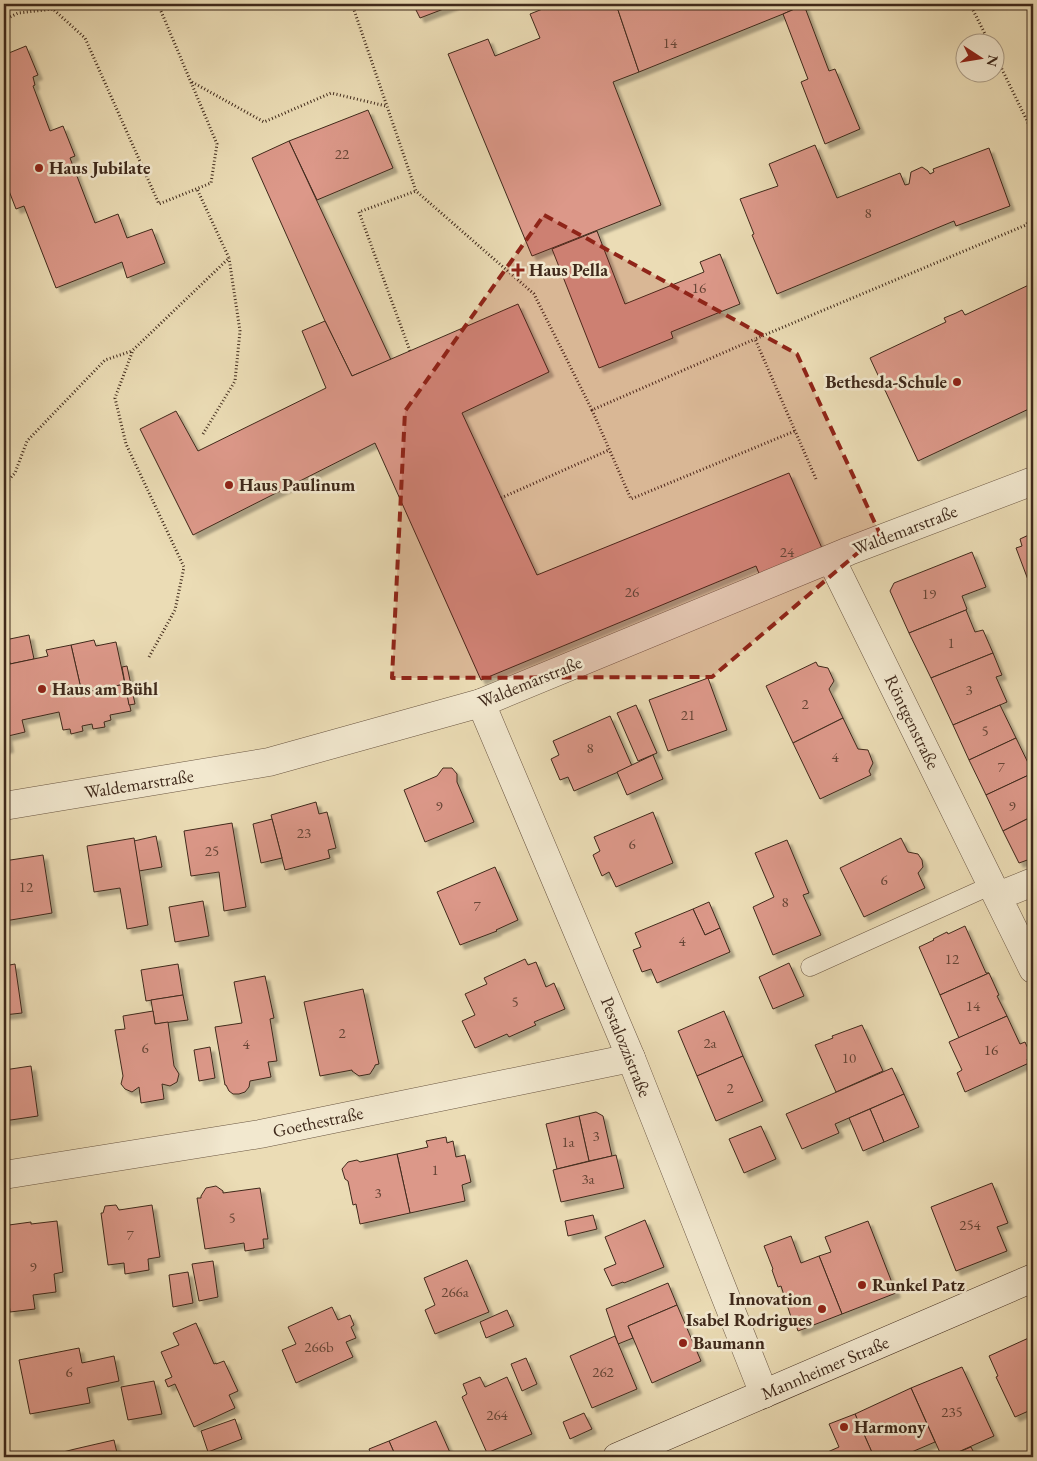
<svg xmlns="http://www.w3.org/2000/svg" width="1037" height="1461" viewBox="0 0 1037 1461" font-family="'EB Garamond',serif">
  <defs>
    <filter id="shadow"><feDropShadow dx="4.5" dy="4.5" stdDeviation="1" flood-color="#0004"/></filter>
  </defs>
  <rect width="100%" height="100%" fill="#ebdcb5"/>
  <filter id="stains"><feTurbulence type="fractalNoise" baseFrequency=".004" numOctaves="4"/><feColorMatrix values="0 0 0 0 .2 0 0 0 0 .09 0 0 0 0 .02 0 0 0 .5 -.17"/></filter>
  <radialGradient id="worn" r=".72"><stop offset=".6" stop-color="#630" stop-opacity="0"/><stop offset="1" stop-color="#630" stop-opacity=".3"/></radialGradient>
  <g fill="#dc9889" stroke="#3f291b" filter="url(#shadow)">
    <polygon points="413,4 453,4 454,5 420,18"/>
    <polygon points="555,4 615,4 617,7 639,72 613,82 661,205 532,256 448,54 488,39 495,56 540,38 530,14"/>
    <polygon points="625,4 803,4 804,5 783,14 639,72 617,7"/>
    <polygon points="804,5 829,71 835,69 860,129 825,144 801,82 808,79 783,14"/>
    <polygon points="26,46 38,75 33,77 35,85 33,86 50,131 63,126 75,156 70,158 95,223 118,214 127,238 152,229 165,263 127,278 122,262 56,288 24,206 16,209 4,178 4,55"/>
    <polygon points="368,110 393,168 317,200 289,141"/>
    <polygon points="289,141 391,360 352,376 325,321 252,158"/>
    <polygon points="815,145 837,198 900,173 905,185 909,184 911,172 922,167 928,171 930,174 934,172 933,169 989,148 1010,206 956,226 954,221 777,294 752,235 754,234 740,199 778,186 769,164"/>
    <polygon points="597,231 625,304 704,272 700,262 720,254 740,304 671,332 673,338 599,368 552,249"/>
    <polygon points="1033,283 1033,407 918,461 870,358 946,322 944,318 956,313 962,310 965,315"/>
    <polygon points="518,304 549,372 462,413 537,575 789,473 825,555 762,581 756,566 481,680 375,443 193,535 140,429 176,411 198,451 326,388 302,331 325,321 352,376"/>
    <polygon points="1033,533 1033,593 1016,548 1022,546 1020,539"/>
    <polygon points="972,552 986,587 962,596 967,609 966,610 909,633 890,591 894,583"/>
    <polygon points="966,610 975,632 983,630 993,653 931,678 909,633"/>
    <polygon points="29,635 34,659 10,664 5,640"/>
    <polygon points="94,640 96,646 116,642 125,684 82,693 71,645"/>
    <polygon points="71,645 82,693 125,684 131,711 110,715 111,720 104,722 105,727 93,729 92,724 82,726 83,731 71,734 70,729 63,730 59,712 22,720 25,732 4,737 4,659 9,658 10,664 48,656 46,650"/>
    <polygon points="993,653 1002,675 996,677 1007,702 953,725 931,678"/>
    <polygon points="816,662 818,666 828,668 834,681 829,689 843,718 793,743 766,686"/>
    <polygon points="127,666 135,704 129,705 122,667"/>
    <polygon points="708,678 727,730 668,751 649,700"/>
    <polygon points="636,705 657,753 638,761 617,713"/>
    <polygon points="1000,705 1016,738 969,760 953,725"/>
    <polygon points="610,716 632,766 574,791 568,777 560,780 551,759 559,755 553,741"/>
    <polygon points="843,718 858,749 868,750 873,763 869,771 871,775 820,799 793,743"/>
    <polygon points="7,736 9,748 4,749 4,737"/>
    <polygon points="1016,738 1033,773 986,795 969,760"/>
    <polygon points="653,755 663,779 627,795 617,772"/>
    <polygon points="443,768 452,768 457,774 457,782 474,822 425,842 404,790 437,776"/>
    <polygon points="1033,773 1033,816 1003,831 986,795"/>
    <polygon points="316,802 319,814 327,812 336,848 328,850 330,858 285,870 271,815"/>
    <polygon points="653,812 673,863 616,887 609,872 602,876 593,855 600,851 594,837"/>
    <polygon points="1033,816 1033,858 1019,863 1003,831"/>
    <polygon points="272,819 282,858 261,863 253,824"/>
    <polygon points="232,823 246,907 224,911 219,872 191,876 184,831"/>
    <polygon points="156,836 162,867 139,871 134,841"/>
    <polygon points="134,838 148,925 127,929 120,888 94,892 87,846"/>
    <polygon points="901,838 908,852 918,854 922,860 923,867 918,873 925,888 864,917 840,868"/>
    <polygon points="787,840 809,893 803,895 821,935 773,955 753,907 774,897 755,853"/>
    <polygon points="43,855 52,913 5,921 4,861"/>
    <polygon points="495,867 518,920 496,930 497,931 460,945 437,892"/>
    <polygon points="203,901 209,936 175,942 169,907"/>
    <polygon points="709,902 720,928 705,935 693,909"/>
    <polygon points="693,909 705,935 720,928 730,952 657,983 651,969 642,972 633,950 641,947 635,933"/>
    <polygon points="965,926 986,973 989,973 940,995 919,947 934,940 933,939 947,932 948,934"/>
    <polygon points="525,959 528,965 536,962 546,987 554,983 565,1009 534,1022 536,1025 509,1037 507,1034 475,1048 462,1021 475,1015 465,994 487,984 484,978"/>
    <polygon points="789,963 804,996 773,1009 759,977"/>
    <polygon points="15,964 22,1013 4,1015 4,966"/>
    <polygon points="178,964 183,995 146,1001 141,970"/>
    <polygon points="989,973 999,995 997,996 1007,1016 959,1038 940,995"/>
    <polygon points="265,976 274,1018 270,1019 277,1061 268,1062 271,1077 250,1081 249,1087 245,1092 239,1094 233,1094 229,1091 226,1085 225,1085 215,1027 242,1023 234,982"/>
    <polygon points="363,989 379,1064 375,1065 375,1066 370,1074 359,1076 352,1071 352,1070 320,1076 304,1002"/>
    <polygon points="183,995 188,1020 155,1024 151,1000"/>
    <polygon points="153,1011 155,1024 168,1022 174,1066 179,1074 177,1082 170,1086 162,1084 164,1099 141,1103 139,1087 132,1092 125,1089 121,1084 123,1076 115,1030 125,1029 123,1016"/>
    <polygon points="724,1011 743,1056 697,1076 678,1031"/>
    <polygon points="1007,1016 1020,1044 1025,1042 1032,1057 1027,1059 1029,1063 965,1092 957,1073 962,1070 949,1042"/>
    <polygon points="862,1025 883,1071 836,1092 815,1045 833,1038 832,1036"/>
    <polygon points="210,1047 215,1078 199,1081 194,1050"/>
    <polygon points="743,1056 763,1101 716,1121 697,1076"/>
    <polygon points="31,1066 38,1116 4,1121 4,1070"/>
    <polygon points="892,1068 904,1094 835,1124 839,1133 802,1149 786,1114"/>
    <polygon points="904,1094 919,1127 884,1142 870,1109"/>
    <polygon points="870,1109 884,1142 863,1151 849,1118"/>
    <polygon points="596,1112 603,1116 612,1156 589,1161 579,1116"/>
    <polygon points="579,1116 589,1161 557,1169 546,1124"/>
    <polygon points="761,1126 776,1159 744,1173 729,1139"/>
    <polygon points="446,1137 447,1143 453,1141 456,1157 465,1155 471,1182 462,1185 465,1201 410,1213 397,1154 428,1147 426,1141"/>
    <polygon points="397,1154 410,1213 360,1224 356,1204 353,1205 348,1181 345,1179 342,1169 348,1162 357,1160 360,1162"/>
    <polygon points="616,1155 624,1188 561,1202 553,1170"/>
    <polygon points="992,1183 1008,1223 997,1227 1007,1251 956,1271 931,1207"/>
    <polygon points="216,1186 223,1191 223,1193 260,1188 268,1239 263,1239 264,1248 245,1251 244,1243 205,1249 197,1198 201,1198 201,1196 206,1188"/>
    <polygon points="116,1205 119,1210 152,1205 160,1257 148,1259 149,1270 125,1274 124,1263 108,1265 101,1213 103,1213 105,1206"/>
    <polygon points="593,1215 597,1229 568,1236 565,1221"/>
    <polygon points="645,1220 664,1267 624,1283 623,1282 612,1286 604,1269 616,1264 605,1237"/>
    <polygon points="57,1221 63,1272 54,1274 56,1292 33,1295 35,1309 10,1312 4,1261 4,1228 9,1227 9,1225 31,1222 31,1224"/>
    <polygon points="868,1221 896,1293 842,1314 819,1256 831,1252 825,1237"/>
    <polygon points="791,1236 801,1263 819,1256 842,1314 798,1331 794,1319 792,1320 781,1286 778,1287 772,1270 773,1269 764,1246"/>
    <polygon points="467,1260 489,1312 435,1334 425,1310 435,1305 424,1278"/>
    <polygon points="213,1261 218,1297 199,1301 192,1264"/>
    <polygon points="188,1272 193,1303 173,1307 169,1275"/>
    <polygon points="668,1283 677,1305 628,1326 633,1338 618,1344 606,1309"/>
    <polygon points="677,1305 701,1361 652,1383 628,1326"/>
    <polygon points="332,1307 338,1320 350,1315 354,1325 351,1327 356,1338 346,1342 353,1357 296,1383 282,1350 296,1344 288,1327"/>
    <polygon points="507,1310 514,1326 486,1338 480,1322"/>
    <polygon points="196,1323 214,1364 216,1363 216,1364 224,1361 238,1391 229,1395 235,1408 194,1427 175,1384 168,1387 165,1380 172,1377 161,1352 179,1345 173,1333"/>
    <polygon points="615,1336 637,1389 592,1408 570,1356"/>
    <polygon points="1033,1336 1033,1409 1015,1417 996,1377 998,1376 989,1356"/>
    <polygon points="79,1348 82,1363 114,1356 119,1381 87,1388 90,1403 30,1414 19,1360"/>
    <polygon points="526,1358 537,1384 522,1391 511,1364"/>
    <polygon points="962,1367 994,1436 947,1457 942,1457 911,1388"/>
    <polygon points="480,1377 485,1387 507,1377 532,1434 487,1453 462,1397 467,1394 463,1384"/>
    <polygon points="154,1381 162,1414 128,1420 121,1387"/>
    <polygon points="911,1388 935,1442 900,1457 874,1457 855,1414"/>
    <polygon points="584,1413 592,1429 570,1439 563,1422"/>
    <polygon points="855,1414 874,1457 824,1457 823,1454 839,1447 829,1424"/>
    <polygon points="235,1419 242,1439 208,1452 201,1431"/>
    <polygon points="436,1421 452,1457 396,1457 389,1441"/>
    <polygon points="114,1440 118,1457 43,1457 75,1449"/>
    <polygon points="389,1441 396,1457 372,1457 369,1449"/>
    <polygon points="971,1447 976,1457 947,1457"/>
  </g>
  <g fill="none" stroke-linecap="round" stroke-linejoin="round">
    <g stroke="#6a5642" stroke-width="19">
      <polyline id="lane" points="810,967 992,885"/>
    </g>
    <g stroke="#6a5642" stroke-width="29">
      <g id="street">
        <polyline points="831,559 1033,969"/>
        <polyline points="481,703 631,1058 764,1394"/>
        <polyline points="4,806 269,762 481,703 849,551 1033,481"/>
        <polyline points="998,896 1033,882"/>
        <polyline points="4,1175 260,1134 631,1058"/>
      </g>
    </g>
    <g stroke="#3f291b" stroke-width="29">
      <polyline id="secondary" points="617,1457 1033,1278"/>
    </g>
    <g stroke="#3f291b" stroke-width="3" stroke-dasharray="1 2.5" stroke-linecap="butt">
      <polyline points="352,4 416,191 534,294 592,410 755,339"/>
      <polyline points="970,4 989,42"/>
      <polyline points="4,20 18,13 53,9 85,38 159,204 211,183 217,144 158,4"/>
      <polyline points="994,53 1033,133"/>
      <polyline points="192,82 264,122 331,93 386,106"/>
      <polyline points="410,351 359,212 416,191"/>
      <polyline points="592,410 631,499 795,431"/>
      <polyline points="203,434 235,381 240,331 229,258"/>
      <polyline points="816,479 755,339 1026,225 1033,215"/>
      <polyline points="4,485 15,473 27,441 105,360 132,351"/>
      <polyline points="501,498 609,450"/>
      <polyline points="149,657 175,610 184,567 126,444 115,398 133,350 229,258 197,189"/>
    </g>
    <use href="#lane" stroke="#f2e8cf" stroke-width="18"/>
    <use href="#street" stroke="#f2e8cf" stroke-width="28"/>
    <use href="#secondary" stroke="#f2e8cf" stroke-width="28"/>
  </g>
  <path fill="#8f2418" fill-opacity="0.2" stroke="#8f2418" stroke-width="4" stroke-dasharray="10 6" stroke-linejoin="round" d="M544 215 797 354 880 534 712 677 392 678 405 411Z"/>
  <g fill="#8f2418" stroke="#f2e8cf" stroke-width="2">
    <circle cx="39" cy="168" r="5"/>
    <path d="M515.5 262.5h5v5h5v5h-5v5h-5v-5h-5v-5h5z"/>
    <circle cx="957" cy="382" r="5"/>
    <circle cx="229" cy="485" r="5"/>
    <circle cx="42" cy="689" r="5"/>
    <circle cx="862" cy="1285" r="5"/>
    <circle cx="822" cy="1309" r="5"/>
    <circle cx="683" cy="1343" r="5"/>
    <circle cx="844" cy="1427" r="5"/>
  </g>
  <g text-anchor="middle" stroke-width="5" stroke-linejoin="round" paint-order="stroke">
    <g font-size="15" fill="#664536">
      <text x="670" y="48">14</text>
      <text x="342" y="159">22</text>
      <text x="868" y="218">8</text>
      <text x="699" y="293">16</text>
      <text x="787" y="557">24</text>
      <text x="632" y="597">26</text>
      <text x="929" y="599">19</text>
      <text x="951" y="648">1</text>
      <text x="969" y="695">3</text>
      <text x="805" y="709">2</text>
      <text x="688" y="720">21</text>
      <text x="985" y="736">5</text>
      <text x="590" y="753">8</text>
      <text x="835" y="762">4</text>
      <text x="1001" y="772">7</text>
      <text x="439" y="811">9</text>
      <text x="1012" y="811">9</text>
      <text x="304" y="838">23</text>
      <text x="632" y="849">6</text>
      <text x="212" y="856">25</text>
      <text x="884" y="885">6</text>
      <text x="26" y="892">12</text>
      <text x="785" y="907">8</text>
      <text x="477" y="911">7</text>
      <text x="682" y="946">4</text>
      <text x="952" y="964">12</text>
      <text x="515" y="1007">5</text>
      <text x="973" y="1011">14</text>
      <text x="342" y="1038">2</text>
      <text x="710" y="1048">2a</text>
      <text x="246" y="1049">4</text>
      <text x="145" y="1053">6</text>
      <text x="991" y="1055">16</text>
      <text x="849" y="1063">10</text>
      <text x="730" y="1093">2</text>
      <text x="596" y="1141">3</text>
      <text x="568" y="1147">1a</text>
      <text x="435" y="1175">1</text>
      <text x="588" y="1184">3a</text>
      <text x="378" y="1198">3</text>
      <text x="232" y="1223">5</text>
      <text x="970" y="1230">254</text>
      <text x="130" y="1240">7</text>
      <text x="33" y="1272">9</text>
      <text x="455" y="1297">266a</text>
      <text x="319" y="1352">266b</text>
      <text x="69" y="1377">6</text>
      <text x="603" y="1377">262</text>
      <text x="952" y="1417">235</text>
      <text x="497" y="1420">264</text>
    </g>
    <g font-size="18" font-weight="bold" fill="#3f291b" stroke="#f2e8cf" text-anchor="start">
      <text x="49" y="174">Haus Jubilate</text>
      <text x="529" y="276">Haus Pella</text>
      <text x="947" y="388" text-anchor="end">Bethesda-Schule</text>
      <text x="239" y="491">Haus Paulinum</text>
      <text x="52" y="695">Haus am Bühl</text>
      <text x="872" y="1291">Runkel Patz</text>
      <text x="812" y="1305" text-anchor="end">Innovation<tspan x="812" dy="21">Isabel Rodrigues</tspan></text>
      <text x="693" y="1349">Baumann</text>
      <text x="854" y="1433">Harmony</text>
    </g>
    <g font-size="18" fill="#3f291b" stroke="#f2e8cf">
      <text transform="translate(905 530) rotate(-21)" y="6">Waldemarstraße</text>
      <text transform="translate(530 682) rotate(-22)" y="6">Waldemarstraße</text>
      <text transform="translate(912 722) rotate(64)" y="6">Röntgenstraße</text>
      <text transform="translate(139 784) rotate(-9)" y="6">Waldemarstraße</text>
      <text transform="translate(626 1047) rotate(68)" y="6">Pestalozzistraße</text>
      <text transform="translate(318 1122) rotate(-12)" y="6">Goethestraße</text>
      <text transform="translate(825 1368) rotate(-23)" y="6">Mannheimer Straße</text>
    </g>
  </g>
  <rect width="1037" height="1461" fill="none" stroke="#ebdcb5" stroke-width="20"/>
  <rect x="5" y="5" width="1027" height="1451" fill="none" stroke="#3f291b" stroke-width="2.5"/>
  <rect x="10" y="10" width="1017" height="1441" fill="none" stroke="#3f291b"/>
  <g transform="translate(980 58) rotate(102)"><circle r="24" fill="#f2e8cf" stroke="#aa9c87"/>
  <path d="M0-4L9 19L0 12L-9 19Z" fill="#8f2418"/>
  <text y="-8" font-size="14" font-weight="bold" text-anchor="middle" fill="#3f291b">N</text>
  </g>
  <rect width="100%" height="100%" filter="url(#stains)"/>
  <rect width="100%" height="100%" fill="url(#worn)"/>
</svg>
